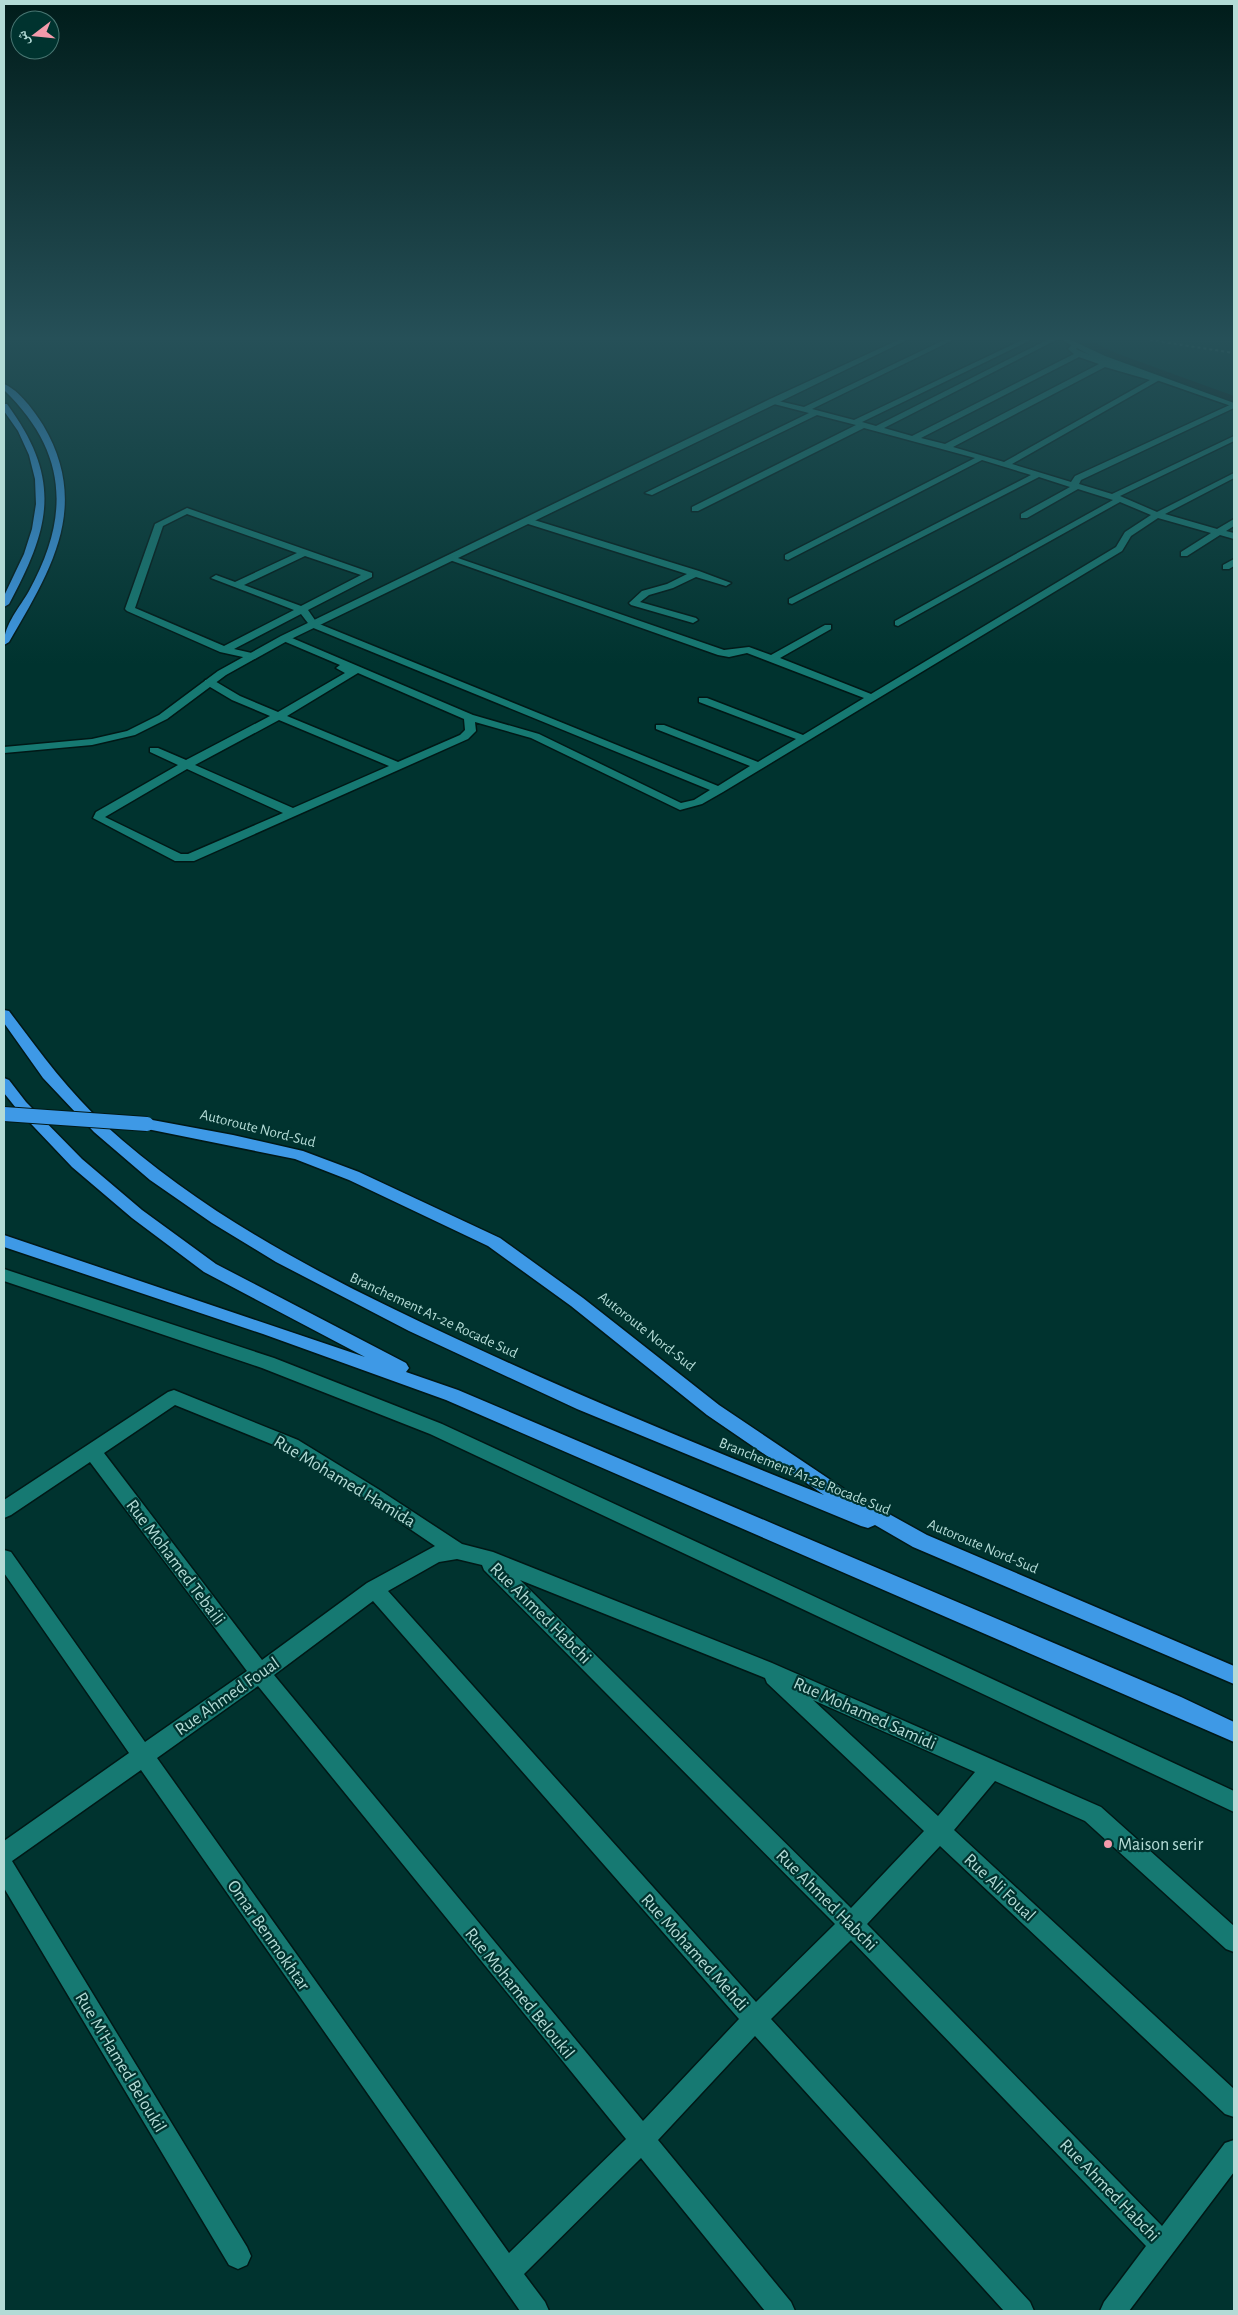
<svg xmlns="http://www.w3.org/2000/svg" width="1238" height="2315" viewBox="0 0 1238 2315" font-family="'Alegreya Sans','Noto Naskh Arabic',sans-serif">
  <rect width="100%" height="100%" fill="#00332f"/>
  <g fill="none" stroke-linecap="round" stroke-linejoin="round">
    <polygon fill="#0b1a19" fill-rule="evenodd" points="1072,340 1089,340 1118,354 1234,396 1234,404 1110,360"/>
    <g stroke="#001816" stroke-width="3">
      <g id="street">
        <path d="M944 340H953L812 409 854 420 1022 340H1031L862 422 876 426 1047 340H1056L884 428 912 436 1074 354 1068 349 1072 344H1078L1076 349 1078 350 1107 362 1163 378 1012 464 1071 482 1075 476 1234 403V408L1081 480 1079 484 1112 494 1234 436V441L1120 496 1157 512 1234 473V478L1165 514 1217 529 1234 519V526L1226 531 1234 533V539L1220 535 1187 556H1181V552L1211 533 1158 518 1131 536 1122 551 723 792 702 804 680 810 531 738 475 722 476 731 468 739 194 861H175L93 818 96 812 178 765 150 752V748H158L186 760 270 716 232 700 205 684V680H213L240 696 278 712 345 673 336 668 340 665 281 640 280 638 285 635 473 715 539 734 681 803 694 800 710 790 311 627 301 614 234 649 256 654V658L252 659 220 652 127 611 125 609 155 524 187 508 372 573V577L308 610 317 623 718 786 750 766 656 729V725H664L758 762 796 739 699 702V698H707L803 735 864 698 747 653 729 657 718 655 444 558 452 556 724 650 749 647 771 655 825 625H831V629L780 658 871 694 1116 547 1125 532 1151 515 1120 502 898 626 895 625V621L1113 500 1078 489 1027 518H1021V514L1070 487 1039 477 792 604 789 603V599L1031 475 982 460 788 560 785 559V555L975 458 864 428 698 511H692V507L856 425 817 415 652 495 645 493 809 413 770 403V399L804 407ZM1079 357 1099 364 945 444 921 438ZM1105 367 1150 380 1004 462 953 447ZM187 514 297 553 235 582 216 575 211 578 294 610 224 646 135 608 163 526ZM305 556 361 575 301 606 244 585ZM358 673 464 719 465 730 460 735 398 762 287 716ZM279 720 389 766 293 808 195 765ZM187 769 283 813 188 854H181L105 817Z"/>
        <polygon points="525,519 531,519 699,571 731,583 726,586 696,577 673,588 649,595 640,602 696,618 698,620 693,623 631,605 629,603 642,591 667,584 687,574 525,523"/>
        <polygon points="1234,559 1234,566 1229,569 1223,569 1223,565"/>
        <path d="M174 1390 298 1440 378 1489 462 1544 493 1552 772 1663 1101 1807 1234 1926V1952L1226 1949 1085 1821 995 1781 954 1830 1234 2089V2117L1225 2114 940 1846 867 1924 1162 2226 1225 2143 1234 2140V2172L1129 2311H1100L1104 2302 1146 2246 851 1940 771 2019 1030 2302 1034 2311H1004L755 2036 658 2140 791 2302 795 2311H765L641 2158 524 2274 545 2302 549 2311H520L141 1770 12 1861 247 2247 251 2256 247 2265 238 2269 229 2265 4 1888V1841L129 1753 4 1573V1550L11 1552 145 1742 247 1671 90 1462 11 1515 4 1518V1500L168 1392ZM175 1405 286 1450 366 1499 435 1546 367 1583 262 1660 104 1453ZM457 1559 482 1565 484 1570 835 1924 756 2002 388 1591 439 1562ZM520 1580 765 1678 767 1683 924 1831 851 1908ZM373 1601 739 2019 643 2121 274 1675ZM258 1686 626 2139 509 2253 157 1758ZM813 1700 975 1772 938 1816Z"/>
      </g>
    </g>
    <g stroke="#001816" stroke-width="3">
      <g id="secondary">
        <polygon points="898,340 907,340 289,640 226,675 167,719 135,735 92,745 4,753 4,747 92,739 127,731 159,715 218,671 281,636 770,399"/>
        <polygon points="1062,340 1071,340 1105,356 1234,403 1234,407 1099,360"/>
        <polygon points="4,1269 274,1358 442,1424 1234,1791 1234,1812 430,1434 262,1368 4,1281"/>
      </g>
    </g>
    <g stroke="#001816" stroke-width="3">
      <g id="highway">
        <path d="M4 384C19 390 35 412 43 425 91 506 51 570 9 642L4 645C3 626 20 607 29 591 71 515 67 451 4 390Z"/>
        <path d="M4 404H7C62 479 51 526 9 604L4 607V596L24 554 32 529 36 504 35 479 29 455 18 431 4 411Z"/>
        <path d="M4 1010 9 1011C39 1051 68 1091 105 1125 208 1219 334 1282 459 1340 579 1396 701 1446 824 1495L707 1415 571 1306 488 1246 349 1180 295 1159 147 1129 142 1127 140 1124 142 1121 147 1119 233 1135 303 1151 359 1172 500 1238 583 1298 719 1405 844 1489 927 1535 1234 1666V1684L913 1547 875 1525 868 1528 861 1526 577 1409 409 1331 276 1262 212 1223 150 1180 94 1132 43 1078 4 1023Z"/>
        <polygon points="4,1078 9,1080 26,1102 82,1159 142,1210 216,1264 406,1363 409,1368 406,1372 458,1390 1181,1697 1234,1722 1234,1742 446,1400 263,1334 4,1247 4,1235 365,1357 204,1272 132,1218 72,1167 16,1108 4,1093"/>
      </g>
    </g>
    <use href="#street" fill="#167972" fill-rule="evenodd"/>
    <use href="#secondary" fill="#167972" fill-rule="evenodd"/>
    <use href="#highway" fill="#3e99e6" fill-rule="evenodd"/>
    <polyline stroke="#5d8b86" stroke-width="2" stroke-dasharray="3 3" stroke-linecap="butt" points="1150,340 1234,353"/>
    <g stroke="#001816" stroke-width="16" stroke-linecap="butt">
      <polyline id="highway-bridge" points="4,1114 147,1124"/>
    </g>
    <use href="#highway-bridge" stroke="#3e99e6" stroke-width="14"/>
  </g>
  <linearGradient id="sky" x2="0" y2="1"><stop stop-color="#001c1a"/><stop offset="0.51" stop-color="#265058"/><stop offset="1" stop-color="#265058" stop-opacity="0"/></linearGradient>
  <rect width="1238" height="664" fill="url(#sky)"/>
  <circle fill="#f39aab" stroke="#00332f" stroke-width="2" cx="1108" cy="1844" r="5"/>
  <g text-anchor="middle" stroke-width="4.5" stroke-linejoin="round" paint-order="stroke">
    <g font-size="15" fill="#b3dbd6" stroke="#00332f">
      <text transform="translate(258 1128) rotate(14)" y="5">Autoroute Nord-Sud</text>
      <text transform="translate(434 1315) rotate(25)" y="5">Branchement A1-2e Rocade Sud</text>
      <text transform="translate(647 1331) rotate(38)" y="5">Autoroute Nord-Sud</text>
      <text transform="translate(805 1476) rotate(22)" y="5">Branchement A1-2e Rocade Sud</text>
      <text transform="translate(983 1546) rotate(23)" y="5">Autoroute Nord-Sud</text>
    </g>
    <g font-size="18" fill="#b3dbd6" stroke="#00332f">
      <text transform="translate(345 1481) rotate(31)" y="6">Rue Mohamed Hamida</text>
      <text transform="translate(176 1562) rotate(53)" y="6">Rue Mohamed Tebaili</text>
      <text transform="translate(541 1613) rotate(45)" y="6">Rue Ahmed Habchi</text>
      <text transform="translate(227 1696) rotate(-35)" y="6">Rue Ahmed Foual</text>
      <text transform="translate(865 1713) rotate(24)" y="6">Rue Mohamed Samidi</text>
      <text transform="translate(1000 1887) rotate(43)" y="6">Rue Ali Foual</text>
      <text transform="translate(827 1900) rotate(45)" y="6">Rue Ahmed Habchi</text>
      <text transform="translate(269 1935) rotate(55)" y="6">Omar Benmokhtar</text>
      <text transform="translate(695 1952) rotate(48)" y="6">Rue Mohamed Mehdi</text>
      <text transform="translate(520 1993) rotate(51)" y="6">Rue Mohamed Beloukil</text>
      <text transform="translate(121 2062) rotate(59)" y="6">Rue M'Hamed Beloukil</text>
      <text transform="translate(1110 2190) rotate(46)" y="6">Rue Ahmed Habchi</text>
    </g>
    <g font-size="18" fill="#b3dbd6" stroke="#00332f" text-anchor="start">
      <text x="1118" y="1850">Maison serir</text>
    </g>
  </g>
  <rect width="1238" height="2315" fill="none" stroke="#b3dbd6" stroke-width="10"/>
  <g transform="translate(35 35) rotate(254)"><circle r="24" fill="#00332f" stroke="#487672"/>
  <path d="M0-4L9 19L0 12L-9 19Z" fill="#f39aab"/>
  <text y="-8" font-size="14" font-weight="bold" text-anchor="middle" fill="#b3dbd6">ش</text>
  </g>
</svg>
